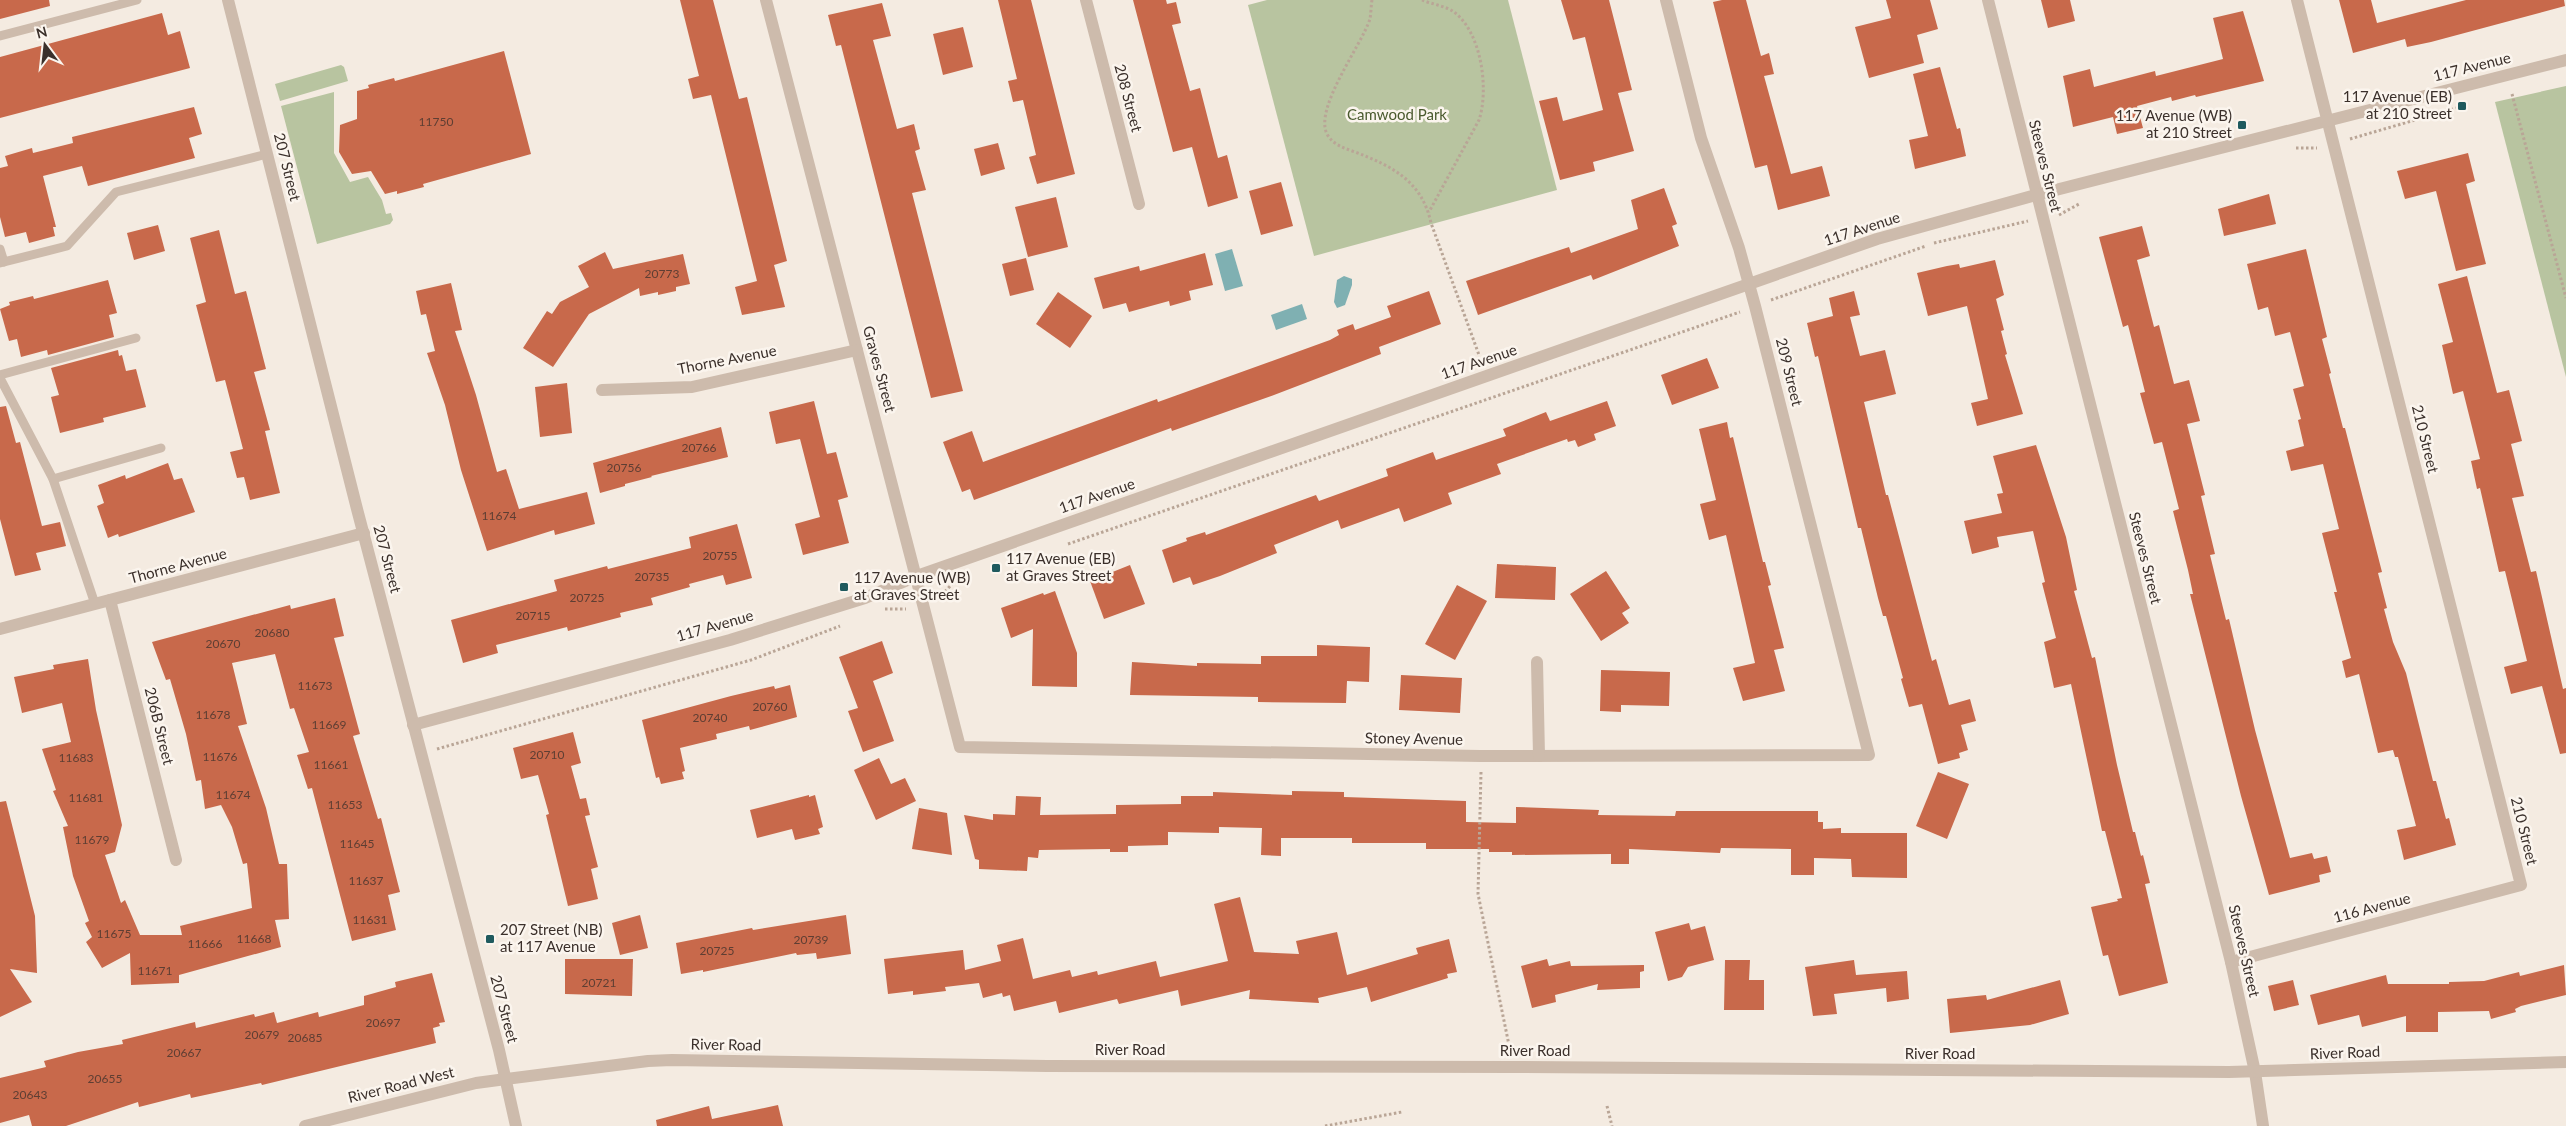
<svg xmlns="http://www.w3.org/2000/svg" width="2566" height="1126" viewBox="0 0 2566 1126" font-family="Lato,sans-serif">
  <rect width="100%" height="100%" fill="#f4ebe1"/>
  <g fill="#b8c4a0">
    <polygon points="1267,0 1508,0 1557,190 1314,256 1248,5"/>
    <polygon points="341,65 344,67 348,81 280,101 275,84"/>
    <polygon points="2566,86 2566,377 2495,102"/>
    <polygon points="334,92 334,153 350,182 368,177 382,200 386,214 391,213 393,220 390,224 317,244 281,106"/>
  </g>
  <g fill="#7fb0b2">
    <polygon points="1232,249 1243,286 1225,291 1215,254"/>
    <polygon points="1344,276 1352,279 1352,285 1345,305 1337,308 1334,302 1337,280"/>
    <polygon points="1302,304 1307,319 1276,330 1271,315"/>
  </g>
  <g fill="#c8694b">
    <polygon points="0,0 49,0 50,6 0,19"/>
    <polygon points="680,0 713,0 739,99 747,97 787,261 774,265 785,307 742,315 735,287 757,281 711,95 693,99 688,79 699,76"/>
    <polygon points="998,0 1031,0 1075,174 1037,184 1029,157 1036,155 1023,100 1013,102 1008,81 1017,79"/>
    <polygon points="1133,0 1166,0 1167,4 1176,2 1181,23 1172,25 1190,91 1200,88 1218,158 1227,155 1238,198 1208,207 1192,147 1173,152"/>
    <polygon points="1561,0 1609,0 1632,90 1618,93 1634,151 1593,162 1595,171 1560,180 1539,101 1557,97 1563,121 1603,110 1585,37 1573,40"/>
    <polygon points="1722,0 1746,0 1761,56 1769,53 1774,74 1764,76 1791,174 1822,166 1830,196 1778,210 1767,165 1755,168 1713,2"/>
    <polygon points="1886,0 1930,0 1938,29 1917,35 1924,63 1869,78 1855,27 1891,18"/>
    <polygon points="2041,0 2070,0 2075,21 2048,28"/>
    <polygon points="2339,0 2371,0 2377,23 2466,0 2564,0 2565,6 2431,42 2407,47 2405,39 2353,53"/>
    <polygon points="882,3 891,36 873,40 897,129 914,124 920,149 915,151 926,190 912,193 963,391 931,398 841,45 836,46 828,15"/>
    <polygon points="2243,11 2264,81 2196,97 2195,95 2172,101 2171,97 2137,106 2143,128 2117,134 2113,117 2073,127 2063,76 2090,69 2094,87 2155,71 2156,76 2223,59 2213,18"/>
    <polygon points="162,13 168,35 180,31 190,68 0,118 0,57"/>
    <polygon points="963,27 973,67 943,75 933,34"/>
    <polygon points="504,51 531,154 423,184 424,187 397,194 397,191 385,194 371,171 352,174 339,152 340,125 357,119 357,91 369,88 368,85 394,78 395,81"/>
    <polygon points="1940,67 1957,129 1960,128 1966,156 1915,169 1909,140 1928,136 1913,74"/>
    <polygon points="194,107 202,134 189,138 195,158 88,186 82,166 43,176 56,227 53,227 55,236 29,243 26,232 5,237 0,217 0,168 8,166 5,156 32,148 33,153 73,143 72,137"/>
    <polygon points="998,143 1005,169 981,176 974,149"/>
    <polygon points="2468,153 2475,181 2466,184 2486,264 2456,271 2436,191 2405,199 2397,171"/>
    <polygon points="1281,182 1293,226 1261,235 1249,191"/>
    <polygon points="1664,188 1677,224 1672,226 1679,246 1593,280 1591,275 1478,315 1466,281 1569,247 1571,253 1638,229 1631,200"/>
    <polygon points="2269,194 2276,224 2224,236 2218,209"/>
    <polygon points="1056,197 1068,247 1028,257 1015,207"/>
    <polygon points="158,225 165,251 134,260 127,233"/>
    <polygon points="2142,226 2150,256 2137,260 2154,327 2159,325 2174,384 2189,380 2200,421 2187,424 2205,495 2201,496 2215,554 2210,555 2226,620 2229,619 2255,730 2290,858 2312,853 2314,859 2327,856 2331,872 2319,875 2320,882 2269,895 2241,796 2190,594 2193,594 2188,570 2173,511 2179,509 2162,442 2154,444 2140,393 2145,392 2128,325 2123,327 2099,237"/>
    <polygon points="219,230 235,294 246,291 266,369 254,372 270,430 265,431 280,493 250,500 244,477 237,478 230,452 243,449 225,380 216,382 196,305 206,302 190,238"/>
    <polygon points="2306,249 2327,337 2322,339 2331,373 2329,374 2343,428 2345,428 2382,572 2378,573 2387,608 2384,609 2393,642 2406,673 2433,781 2436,781 2446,819 2449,818 2456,845 2404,860 2397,830 2416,826 2398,757 2395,757 2393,750 2378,753 2359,674 2346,678 2342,661 2351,658 2334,592 2337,592 2322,533 2339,529 2323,464 2291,471 2286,451 2304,446 2298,420 2301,419 2293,389 2304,386 2290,332 2275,336 2268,307 2258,310 2247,264"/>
    <polygon points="605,252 613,269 683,254 690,284 676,287 676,291 658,295 658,292 640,296 639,288 589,314 553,367 523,348 547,311 552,314 560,302 589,287 578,266"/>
    <polygon points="1205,253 1213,285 1189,291 1191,300 1170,306 1169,301 1129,312 1126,303 1103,309 1094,278 1139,266 1140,271"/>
    <polygon points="1026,258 1034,290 1010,296 1002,264"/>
    <polygon points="1995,260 2004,295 1996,299 2004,330 2001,331 2007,354 2005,355 2023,414 1977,426 1971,403 1988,399 1967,306 1928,316 1917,273 1947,266 1959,264 1960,268"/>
    <polygon points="2467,276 2497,393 2509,390 2522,441 2511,444 2524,496 2512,498 2531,572 2536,571 2563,689 2566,688 2566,753 2560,754 2542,686 2511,694 2504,667 2527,661 2505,571 2499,572 2480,488 2477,489 2471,461 2480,459 2463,391 2453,394 2442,345 2453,342 2438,284"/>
    <polygon points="108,280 117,313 109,315 114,337 48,355 47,350 21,357 17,339 9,341 0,309 10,305 9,302 33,296 34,299"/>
    <polygon points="451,283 462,330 455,331 476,395 497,472 506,469 519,509 587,492 595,524 555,535 554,530 487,551 461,470 445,405 427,353 435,351 426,314 421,315 416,291"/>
    <polygon points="1429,291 1441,324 1379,347 1381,354 1274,395 1172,431 1171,428 974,500 970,489 962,492 943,442 972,431 983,462 1157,399 1158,402 1330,340 1339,335 1337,330 1353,324 1355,330 1391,317 1387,306"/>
    <polygon points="1854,291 1860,315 1850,317 1860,356 1885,350 1896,394 1864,402 1886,495 1888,495 1932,661 1936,659 1949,705 1970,699 1976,721 1961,725 1968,750 1959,753 1960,758 1938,764 1922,704 1909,707 1901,679 1903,678 1886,616 1883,616 1878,598 1861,528 1858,528 1818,356 1815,357 1807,323 1833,316 1829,298"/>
    <polygon points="1058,292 1092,316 1070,348 1036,324"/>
    <polygon points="118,350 119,356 122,355 126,371 136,369 146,407 103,418 104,422 60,433 51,397 59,395 51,368"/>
    <polygon points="1707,358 1719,388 1672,405 1661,375"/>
    <polygon points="567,383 572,433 540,437 535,387"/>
    <polygon points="814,401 827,454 836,452 848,497 838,500 849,543 803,555 795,524 820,517 800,439 776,444 769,412"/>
    <polygon points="1607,401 1616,426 1594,434 1596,440 1578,447 1575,440 1568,442 1567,439 1497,464 1501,474 1448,493 1452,504 1404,522 1399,508 1341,529 1338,520 1274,545 1277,553 1220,576 1193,585 1190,577 1173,583 1162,550 1187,541 1186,538 1205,532 1206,535 1316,495 1319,501 1388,476 1386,469 1433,452 1436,460 1506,436 1503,429 1546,412 1550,421"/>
    <polygon points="6,406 16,443 20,442 42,526 60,522 66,546 36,553 41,570 15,576 0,519 0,407"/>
    <polygon points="1727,422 1730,438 1733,437 1763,562 1765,562 1771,585 1768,586 1784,648 1774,650 1785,691 1743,701 1733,668 1755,663 1726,535 1709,540 1700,504 1716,500 1699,429"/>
    <polygon points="721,427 728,457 651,476 652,477 625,484 625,486 600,493 593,463"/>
    <polygon points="2036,445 2066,537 2077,590 2074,591 2092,658 2095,657 2117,765 2133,832 2135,832 2141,856 2143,855 2150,883 2145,884 2168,983 2119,996 2108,955 2103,956 2091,907 2118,901 2117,899 2122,898 2105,831 2102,831 2071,684 2054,688 2044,642 2056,638 2042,583 2045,582 2033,531 1997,537 1999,547 1972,554 1964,521 2002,513 1997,494 2003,493 1993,456"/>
    <polygon points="168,463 174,480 182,478 195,512 119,537 118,534 108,538 97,506 104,503 98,485 125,475 126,479"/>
    <polygon points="737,524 752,578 726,585 723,575 689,584 690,587 651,598 653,605 620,613 621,617 568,631 567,627 496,645 498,653 463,663 451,620 557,591 554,580 607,566 608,569 691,548 689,537"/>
    <polygon points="1497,564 1556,567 1555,600 1495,598"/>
    <polygon points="1130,565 1145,604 1104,619 1090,581"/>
    <polygon points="1606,571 1630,608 1622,613 1629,623 1601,641 1570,594"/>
    <polygon points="1457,585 1487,601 1455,660 1425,644"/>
    <polygon points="1055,591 1077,653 1077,687 1032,686 1033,629 1011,638 1001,608 1043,593 1044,595"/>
    <polygon points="335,598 344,636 334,638 360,734 353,736 378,819 381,818 400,892 388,895 396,930 352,941 312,788 308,789 297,755 309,752 294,708 290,709 275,654 232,663 247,724 238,726 266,808 279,864 287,864 289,919 275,920 281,947 179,975 179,983 131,985 130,953 102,968 86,942 92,937 85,923 89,921 73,876 63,827 68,826 53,791 56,790 42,749 71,742 62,703 22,713 14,677 54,669 53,665 88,659 96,710 122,825 115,852 105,855 121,903 125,900 140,935 182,935 180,926 252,908 247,863 243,864 232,827 221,805 205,809 201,780 196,781 186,734 170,679 166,680 152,642 290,605 291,609"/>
    <polygon points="882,641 893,673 873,681 894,741 863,752 848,711 858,708 839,657"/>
    <polygon points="1317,645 1370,647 1369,682 1347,681 1346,703 1258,702 1258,697 1130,695 1132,662 1197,666 1197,663 1261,664 1261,656 1317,656"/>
    <polygon points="1601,670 1670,672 1669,706 1621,705 1621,712 1600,711"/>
    <polygon points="1401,675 1462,678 1460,713 1399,710"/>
    <polygon points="790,685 797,717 750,730 749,726 716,734 717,739 680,748 685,771 682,772 684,779 661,784 659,777 656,778 642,720 731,696 774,686 775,689"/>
    <polygon points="573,732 581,763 571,766 580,799 586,798 590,815 585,816 598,867 591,869 598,899 568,906 546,815 549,814 538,775 521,779 513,748"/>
    <polygon points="879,758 891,784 905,778 916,801 876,820 854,770"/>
    <polygon points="1938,772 1969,784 1947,839 1916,826"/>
    <polygon points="1292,791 1344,792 1344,797 1466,801 1466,822 1516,823 1516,807 1599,810 1598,815 1675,816 1676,811 1818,811 1818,822 1823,822 1823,829 1841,828 1841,833 1907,833 1907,878 1852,877 1851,859 1814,858 1814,875 1791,875 1791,849 1721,848 1720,853 1629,849 1629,864 1611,864 1611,854 1512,855 1512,852 1489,852 1489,849 1426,849 1426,843 1352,843 1352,838 1281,838 1281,856 1261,855 1262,828 1219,827 1219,833 1168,832 1168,845 1128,846 1128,852 1110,852 1110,849 1039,850 1038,858 1028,857 1027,871 979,869 979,860 975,859 964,815 993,820 993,814 1015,815 1016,796 1041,797 1040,815 1116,814 1116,805 1181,804 1181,796 1213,796 1213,792 1292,795"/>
    <polygon points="809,795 809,797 815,795 823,827 818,829 820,834 795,840 792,829 757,838 750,810"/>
    <polygon points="6,801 35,916 37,973 10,969 32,1002 0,1017 0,802"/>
    <polygon points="919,808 947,813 952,855 912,849"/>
    <polygon points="1240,897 1254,952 1299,954 1296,941 1337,932 1347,975 1418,954 1416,948 1449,939 1457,972 1447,974 1448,978 1371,1002 1367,987 1318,998 1319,1003 1249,999 1250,990 1181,1006 1178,990 1119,1004 1117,999 1059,1013 1056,1001 1014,1011 1010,995 1003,997 1002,993 983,998 979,983 945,987 946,991 913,995 913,991 888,994 884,959 963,950 965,970 1001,961 997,945 1023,938 1033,979 1070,970 1072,977 1097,971 1098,975 1156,961 1160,977 1228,961 1214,904"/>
    <polygon points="640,915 648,948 620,955 612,923"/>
    <polygon points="846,915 851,954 817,959 816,953 797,955 796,953 703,972 703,970 681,974 676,943 752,928 753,930"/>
    <polygon points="1689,923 1691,930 1705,926 1714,960 1688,967 1682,977 1668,981 1655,932"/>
    <polygon points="565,959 633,959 632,996 565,994"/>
    <polygon points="1547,959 1549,966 1570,961 1571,966 1644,965 1644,971 1640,972 1640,988 1597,990 1598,984 1555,995 1556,1002 1532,1008 1521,966"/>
    <polygon points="1725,960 1750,960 1749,980 1764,980 1764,1010 1724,1010"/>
    <polygon points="1854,960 1856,975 1907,971 1909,999 1887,1002 1886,988 1834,994 1837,1014 1813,1016 1805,967"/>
    <polygon points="2564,965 2566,995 2521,1006 2515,1009 2516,1012 2491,1019 2489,1011 2438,1012 2438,1032 2406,1032 2406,1016 2362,1027 2359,1015 2318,1025 2310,995 2386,975 2388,984 2449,984 2449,982 2484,981 2519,972 2520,976"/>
    <polygon points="432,973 445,1022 439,1023 440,1026 433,1028 436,1043 262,1085 261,1083 191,1098 190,1094 139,1107 138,1102 66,1126 32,1126 29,1115 0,1123 0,1078 46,1067 44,1061 78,1052 123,1044 122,1040 195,1022 196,1028 254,1014 255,1017 274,1012 277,1023 318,1012 319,1017 364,1005 364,996 396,987 395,982"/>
    <polygon points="2060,980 2069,1014 2030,1025 1950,1033 1947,999 1986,995 1987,1000"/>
    <polygon points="2293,980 2299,1005 2274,1011 2268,986"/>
    <polygon points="778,1105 783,1126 657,1126 656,1120 709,1106 712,1119"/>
  </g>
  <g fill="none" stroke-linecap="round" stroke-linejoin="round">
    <g stroke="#b9a596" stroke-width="3" stroke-dasharray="2.5 2.5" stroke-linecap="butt">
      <path d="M1372 0C1371 6 1371 13 1370 19 1361 46 1314 108 1327 134 1333 145 1344 148 1355 152 1392 166 1422 181 1431 223L1479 355"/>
      <path d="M1422 0C1431 4 1446 6 1454 12 1482 33 1489 90 1479 120L1429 212"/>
      <polyline points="2512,94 2566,298"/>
      <polyline points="2350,139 2456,108"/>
      <polyline points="2296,148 2317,148"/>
      <polyline points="2059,215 2079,204"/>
      <polyline points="1934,243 2028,221"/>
      <polyline points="1771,300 1926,246"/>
      <polyline points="1068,544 1740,312"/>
      <polyline points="938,599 953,583"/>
      <polyline points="885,609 906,609"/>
      <polyline points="437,749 751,660 840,626"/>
      <polyline points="1481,772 1478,894 1510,1050"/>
      <polyline points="1607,1106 1612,1126"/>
      <polyline points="1325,1126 1402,1112"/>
    </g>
    <g stroke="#cdbbac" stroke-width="9">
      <polyline points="0,36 137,0"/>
      <polyline points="0,249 4,262"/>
      <polyline points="0,263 67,246 116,192 267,154"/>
      <polyline points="0,375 136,338"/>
      <polyline points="0,378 53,479 95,604"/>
      <polyline points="53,479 161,448"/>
    </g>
    <g stroke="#cdbbac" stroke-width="12">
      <polyline points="766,0 960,747 1480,756 1869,755 1755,306 1739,248 1701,138 1666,0"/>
      <polyline points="1086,0 1139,204"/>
      <polyline points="1988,0 2231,962 2255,1072 2263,1126"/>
      <polyline points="602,390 692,387 857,350"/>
      <polyline points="110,600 176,860"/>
      <polyline points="1537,662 1539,756"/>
      <polyline points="2231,962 2521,885 2297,0"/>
      <polyline points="305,1126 476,1083 506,1079"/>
    </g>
    <g stroke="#cdbbac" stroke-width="12">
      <polyline points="228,0 357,509 499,1050 516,1126"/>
      <polyline points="0,629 364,533"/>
      <polyline points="413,725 730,640 865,598 917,576 1877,239 2036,195 2566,60"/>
      <polyline points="506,1079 648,1061 672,1060 1047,1066 1514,1067 2229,1072 2566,1062"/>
    </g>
  </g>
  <g fill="#1f5a5e" stroke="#fbf5ee" stroke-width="2">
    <rect x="2457" y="101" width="10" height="10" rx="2.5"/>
    <rect x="2237" y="120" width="10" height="10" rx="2.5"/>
    <rect x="991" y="563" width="10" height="10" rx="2.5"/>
    <rect x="839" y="582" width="10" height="10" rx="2.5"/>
    <rect x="485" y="934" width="10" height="10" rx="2.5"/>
  </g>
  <g text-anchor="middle" stroke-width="5" stroke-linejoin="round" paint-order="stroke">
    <g font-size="12" fill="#5e3e33">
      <text x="436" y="126">11750</text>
      <text x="662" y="278">20773</text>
      <text x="699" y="452">20766</text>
      <text x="624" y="472">20756</text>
      <text x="499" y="520">11674</text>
      <text x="720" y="560">20755</text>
      <text x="652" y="581">20735</text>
      <text x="587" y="602">20725</text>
      <text x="533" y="620">20715</text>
      <text x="272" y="637">20680</text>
      <text x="223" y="648">20670</text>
      <text x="315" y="690">11673</text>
      <text x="770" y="711">20760</text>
      <text x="213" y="719">11678</text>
      <text x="710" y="722">20740</text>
      <text x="329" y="729">11669</text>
      <text x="547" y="759">20710</text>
      <text x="220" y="761">11676</text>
      <text x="76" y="762">11683</text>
      <text x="331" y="769">11661</text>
      <text x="233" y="799">11674</text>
      <text x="86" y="802">11681</text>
      <text x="345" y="809">11653</text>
      <text x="92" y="844">11679</text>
      <text x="357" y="848">11645</text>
      <text x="366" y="885">11637</text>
      <text x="370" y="924">11631</text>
      <text x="114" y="938">11675</text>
      <text x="254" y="943">11668</text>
      <text x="811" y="944">20739</text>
      <text x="205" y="948">11666</text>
      <text x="717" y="955">20725</text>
      <text x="155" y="975">11671</text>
      <text x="599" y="987">20721</text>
      <text x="383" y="1027">20697</text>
      <text x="262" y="1039">20679</text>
      <text x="305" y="1042">20685</text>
      <text x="184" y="1057">20667</text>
      <text x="105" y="1083">20655</text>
      <text x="30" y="1099">20643</text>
    </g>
    <g font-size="15" fill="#3b302b" stroke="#fbf5ee">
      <text transform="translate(2472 67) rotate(-14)" y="5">117 Avenue</text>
      <text transform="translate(1128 98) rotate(75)" y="5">208 Street</text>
      <text transform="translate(2045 166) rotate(76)" y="5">Steeves Street</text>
      <text transform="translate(287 167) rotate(76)" y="5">207 Street</text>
      <text transform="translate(1862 229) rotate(-18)" y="5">117 Avenue</text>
      <text transform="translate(727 360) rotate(-11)" y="5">Thorne Avenue</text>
      <text transform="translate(1479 362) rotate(-19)" y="5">117 Avenue</text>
      <text transform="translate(879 369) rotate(75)" y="5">Graves Street</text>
      <text transform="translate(1789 372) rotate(76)" y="5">209 Street</text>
      <text transform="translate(2425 439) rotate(76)" y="5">210 Street</text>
      <text transform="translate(1097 496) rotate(-19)" y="5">117 Avenue</text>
      <text transform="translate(2145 558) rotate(76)" y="5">Steeves Street</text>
      <text transform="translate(387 559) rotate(75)" y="5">207 Street</text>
      <text transform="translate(178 566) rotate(-15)" y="5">Thorne Avenue</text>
      <text transform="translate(715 626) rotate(-16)" y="5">117 Avenue</text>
      <text transform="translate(159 726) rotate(76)" y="5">206B Street</text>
      <text transform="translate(1414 739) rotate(1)" y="5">Stoney Avenue</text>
      <text transform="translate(2524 831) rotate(76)" y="5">210 Street</text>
      <text transform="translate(2372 908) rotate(-15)" y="5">116 Avenue</text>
      <text transform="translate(2244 951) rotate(77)" y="5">Steeves Street</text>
      <text transform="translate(504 1009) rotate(75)" y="5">207 Street</text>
      <text transform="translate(726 1045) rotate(1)" y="5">River Road</text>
      <text x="1130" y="1055">River Road</text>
      <text x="1535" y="1056">River Road</text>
      <text transform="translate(2345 1053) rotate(-2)" y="5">River Road</text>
      <text x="1940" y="1059">River Road</text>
      <text transform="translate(401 1085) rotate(-14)" y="5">River Road West</text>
    </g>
    <g font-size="15" fill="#3b302b" stroke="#fbf5ee" text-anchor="start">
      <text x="2452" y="102" text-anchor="end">117 Avenue (EB)<tspan x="2452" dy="17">at 210 Street</tspan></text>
      <text x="2232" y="121" text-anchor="end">117 Avenue (WB)<tspan x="2232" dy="17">at 210 Street</tspan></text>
      <text x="1006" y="564">117 Avenue (EB)<tspan x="1006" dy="17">at Graves Street</tspan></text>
      <text x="854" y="583">117 Avenue (WB)<tspan x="854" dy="17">at Graves Street</tspan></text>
      <text x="500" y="935">207 Street (NB)<tspan x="500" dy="17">at 117 Avenue</tspan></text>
    </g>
    <g font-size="15" fill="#4a5a2e" stroke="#fbf5ee">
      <text x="1397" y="120">Camwood Park</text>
    </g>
  </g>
  <g transform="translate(45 45) rotate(345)" stroke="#fbf5ee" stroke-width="4" paint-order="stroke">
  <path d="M0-4L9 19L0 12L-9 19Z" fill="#3b302b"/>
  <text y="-8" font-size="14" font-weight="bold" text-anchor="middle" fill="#3b302b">N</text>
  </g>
</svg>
